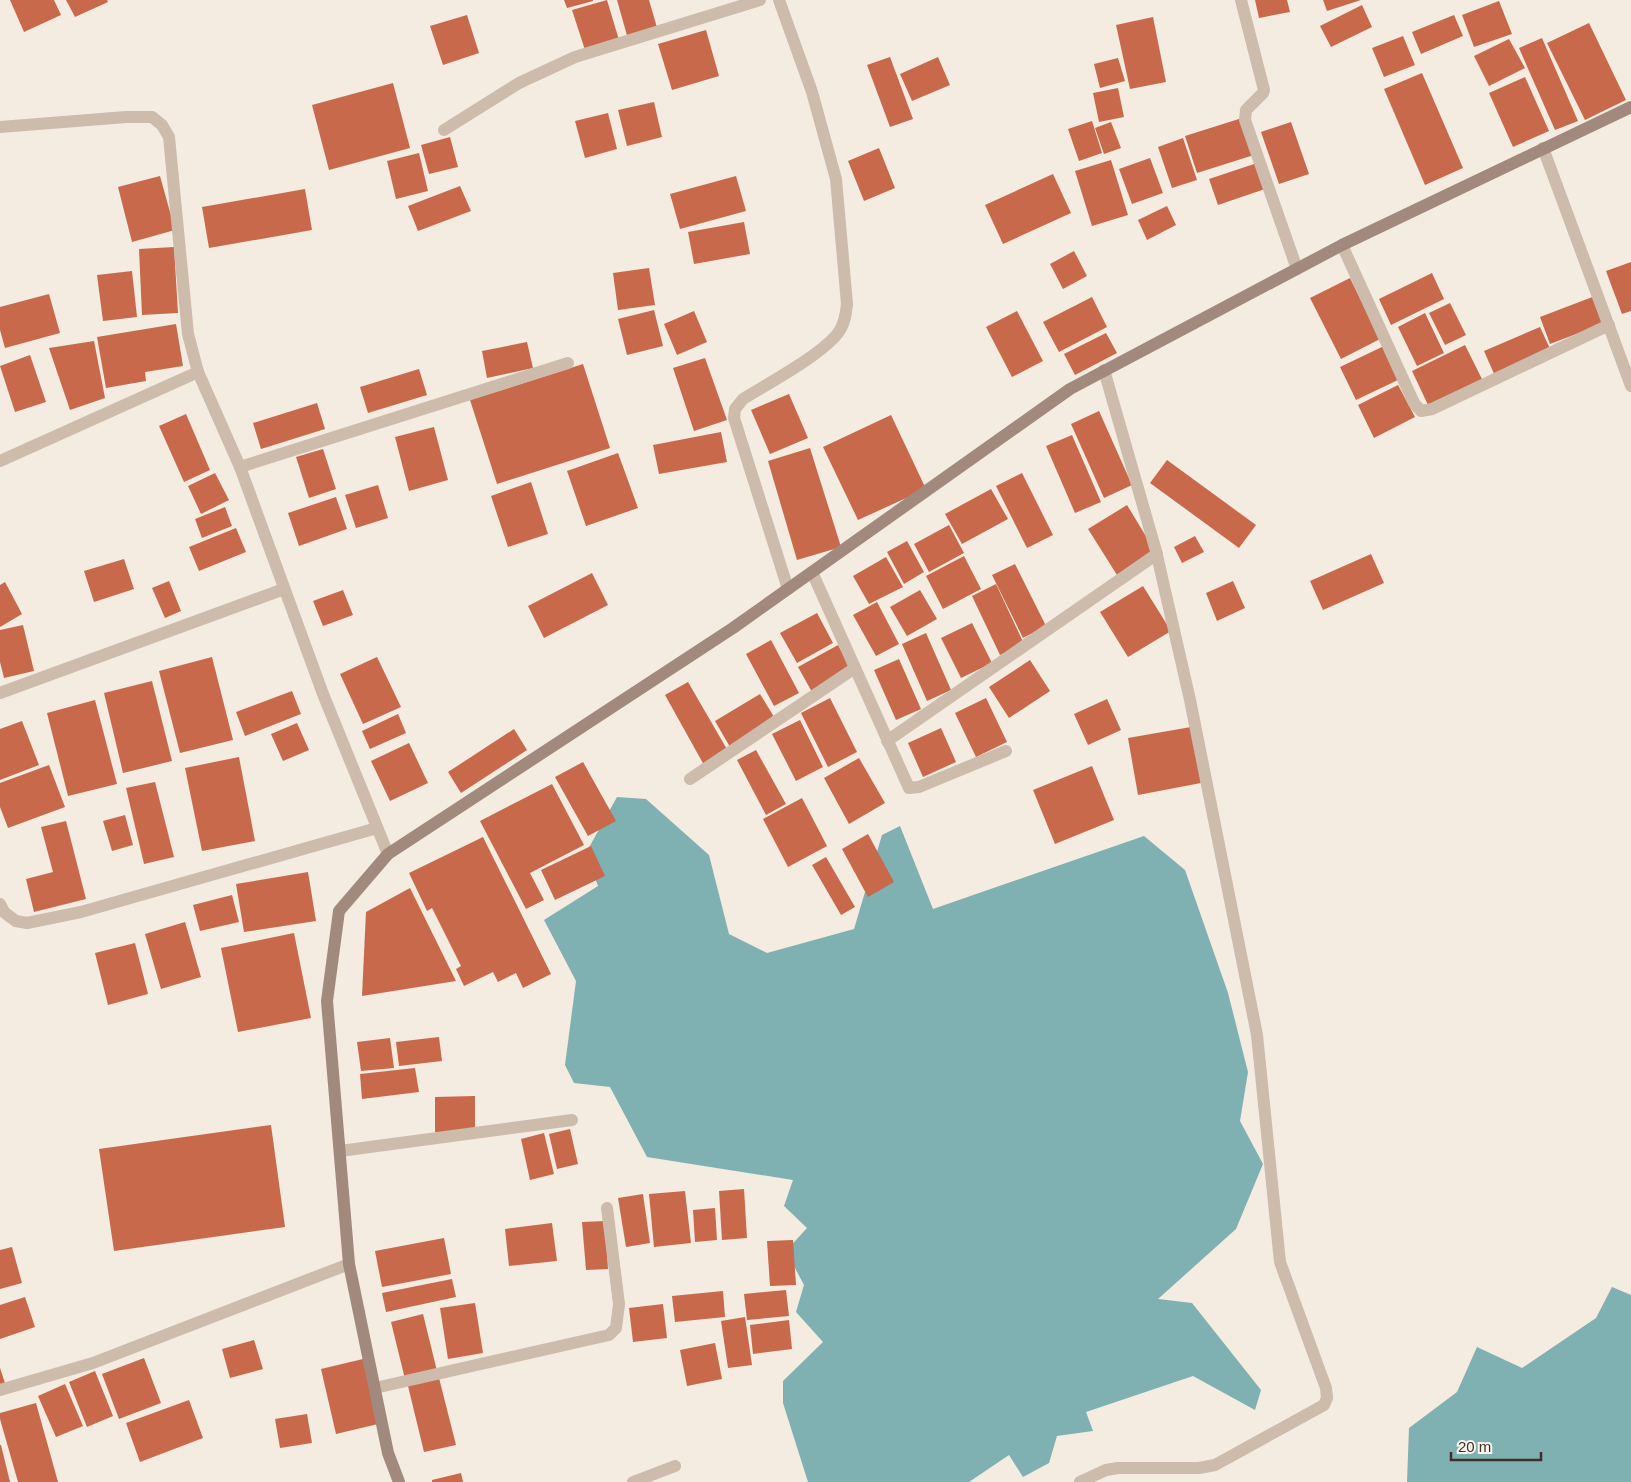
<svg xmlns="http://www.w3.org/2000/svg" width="1631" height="1482" viewBox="0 0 1631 1482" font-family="Helvetica,sans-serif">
  <rect width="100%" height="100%" fill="#f4ebe1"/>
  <g fill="#7fb0b2">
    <polygon points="617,797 646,799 709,855 729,934 767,953 854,929 882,835 900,826 933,909 1144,836 1185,870 1228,993 1248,1072 1240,1121 1263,1164 1236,1229 1158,1299 1192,1303 1261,1390 1255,1410 1193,1376 1086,1412 1093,1431 1057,1436 1049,1463 1023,1477 1009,1455 969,1482 808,1482 783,1403 783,1381 823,1342 796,1312 804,1285 786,1251 807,1228 784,1206 793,1180 647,1157 610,1087 574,1083 565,1065 576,981 544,920 598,886 586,853"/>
    <polygon points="1612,1287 1631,1295 1631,1482 1407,1482 1409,1428 1457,1392 1477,1347 1522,1368 1596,1318"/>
  </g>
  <g fill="#c8694b">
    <polygon points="10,0 54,0 61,15 24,32"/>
    <polygon points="66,0 107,0 108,2 75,17"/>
    <polygon points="564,0 593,0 593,1 567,8"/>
    <polygon points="607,0 619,40 585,50 572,10"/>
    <polygon points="617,0 649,0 658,31 628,39"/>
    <polygon points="1255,0 1287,0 1290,12 1259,18"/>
    <polygon points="1323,0 1361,0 1327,11"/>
    <polygon points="1499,1 1512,34 1474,47 1462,15"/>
    <polygon points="1362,5 1372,27 1331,47 1320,26"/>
    <polygon points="467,15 479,53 443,65 430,26"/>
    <polygon points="1454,15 1463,36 1421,54 1412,32"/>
    <polygon points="1153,17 1166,82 1130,89 1116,25"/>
    <polygon points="1589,23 1626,100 1585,120 1547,43"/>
    <polygon points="706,30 719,76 672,90 658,44"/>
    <polygon points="1403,36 1415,65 1384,77 1372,48"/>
    <polygon points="1542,38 1578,121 1555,130 1519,48"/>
    <polygon points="1509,39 1525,68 1489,86 1474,56"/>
    <polygon points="890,57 913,119 890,127 867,65"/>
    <polygon points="938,57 950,85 912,101 900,74"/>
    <polygon points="1118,58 1125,81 1100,88 1094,64"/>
    <polygon points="1422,73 1463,168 1425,185 1384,89"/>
    <polygon points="1525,77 1549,131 1513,147 1489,93"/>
    <polygon points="393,83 410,148 329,170 312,105"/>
    <polygon points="1118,88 1124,117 1099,122 1093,93"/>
    <polygon points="654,102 662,137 627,146 618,110"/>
    <polygon points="608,113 617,149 585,158 575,121"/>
    <polygon points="1242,118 1254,155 1197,173 1185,136"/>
    <polygon points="1092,121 1102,153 1079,161 1068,129"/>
    <polygon points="1111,122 1121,148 1104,154 1095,128"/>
    <polygon points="1291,122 1309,174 1279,184 1261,132"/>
    <polygon points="450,137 458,167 429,174 421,145"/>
    <polygon points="1183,138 1197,180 1172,188 1158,147"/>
    <polygon points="879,148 895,188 864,201 848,161"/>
    <polygon points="419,153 428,191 396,199 387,161"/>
    <polygon points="1150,158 1163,193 1132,204 1119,169"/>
    <polygon points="1111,160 1128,215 1092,226 1075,171"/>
    <polygon points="1257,163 1265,189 1218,205 1209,179"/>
    <polygon points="1053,174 1071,213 1003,244 985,205"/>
    <polygon points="160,176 175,230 132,242 118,187"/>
    <polygon points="736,176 746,211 680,229 670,194"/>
    <polygon points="460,186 471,211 418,231 408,206"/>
    <polygon points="305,189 312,230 209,248 202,207"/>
    <polygon points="1167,206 1176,225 1147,240 1138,220"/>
    <polygon points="744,222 750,254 694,264 688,232"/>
    <polygon points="174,247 178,313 142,315 139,249"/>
    <polygon points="1074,251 1087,276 1063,289 1050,264"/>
    <polygon points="1631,262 1631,311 1622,314 1606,271"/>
    <polygon points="649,268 655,305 618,310 613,273"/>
    <polygon points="132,271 137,317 103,321 97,275"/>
    <polygon points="1432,273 1444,299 1391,325 1379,299"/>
    <polygon points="1350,278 1380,339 1341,359 1310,298"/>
    <polygon points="49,294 60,333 5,348 0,330 0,307"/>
    <polygon points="1595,296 1605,323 1550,344 1540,317"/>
    <polygon points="1092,297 1107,327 1059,352 1043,322"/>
    <polygon points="1450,303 1466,335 1445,345 1429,313"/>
    <polygon points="654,310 663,346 627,355 618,319"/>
    <polygon points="694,311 707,342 677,355 664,324"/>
    <polygon points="1017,311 1043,361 1012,377 986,327"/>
    <polygon points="1425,313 1444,353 1417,366 1398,327"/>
    <polygon points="176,324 183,366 145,372 146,381 106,388 97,337"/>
    <polygon points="1540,327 1551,351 1495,376 1484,351"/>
    <polygon points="1106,333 1117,353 1075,375 1064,354"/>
    <polygon points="94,341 105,398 70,410 49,348"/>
    <polygon points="527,342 533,368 487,378 482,351"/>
    <polygon points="1465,345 1483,381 1429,407 1412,371"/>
    <polygon points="1384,346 1400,379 1356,400 1340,367"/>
    <polygon points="30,355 46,402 15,412 0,366"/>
    <polygon points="705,358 727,420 694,431 673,368"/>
    <polygon points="583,364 610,448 497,484 470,400"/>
    <polygon points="419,369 427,395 368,413 360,387"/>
    <polygon points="1398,385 1415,417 1374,438 1358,405"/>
    <polygon points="789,394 808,438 770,454 751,410"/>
    <polygon points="317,403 325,429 261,449 253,423"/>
    <polygon points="1099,411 1132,485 1104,498 1071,424"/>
    <polygon points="186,414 210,470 184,482 159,426"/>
    <polygon points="891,415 926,489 858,520 823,447"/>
    <polygon points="434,427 448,480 409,491 395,437"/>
    <polygon points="721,432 727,462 659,474 653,445"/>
    <polygon points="1072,435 1101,502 1075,513 1046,446"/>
    <polygon points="810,448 841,547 797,560 768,461"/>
    <polygon points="323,449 336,489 309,498 296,457"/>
    <polygon points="618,453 638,508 586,526 567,471"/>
    <polygon points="1167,460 1256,525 1239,548 1150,483"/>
    <polygon points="215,473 229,500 201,514 188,486"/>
    <polygon points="1022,473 1053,535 1027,548 996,486"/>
    <polygon points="531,482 548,534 508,547 491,496"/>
    <polygon points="378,485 388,518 356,528 345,495"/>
    <polygon points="991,489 1008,519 962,544 945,514"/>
    <polygon points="336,497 347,529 299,546 288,513"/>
    <polygon points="1127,505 1155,551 1117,575 1088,529"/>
    <polygon points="225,507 232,526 202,538 195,519"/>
    <polygon points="949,525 964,553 929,572 914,544"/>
    <polygon points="236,528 246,552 199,571 189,547"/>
    <polygon points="1195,536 1204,552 1182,563 1174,547"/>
    <polygon points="907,541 924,572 904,584 887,552"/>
    <polygon points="1371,554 1384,583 1323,610 1310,581"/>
    <polygon points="964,556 981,589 943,609 926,576"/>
    <polygon points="886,557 903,587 869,604 853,576"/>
    <polygon points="124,559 134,589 94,602 84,571"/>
    <polygon points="1015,564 1046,626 1023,638 992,575"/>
    <polygon points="592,573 608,605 544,638 528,606"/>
    <polygon points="169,581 181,611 165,618 152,588"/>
    <polygon points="1233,581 1245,608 1217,621 1206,593"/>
    <polygon points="5,582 22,614 0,627 0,585"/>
    <polygon points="996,584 1024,644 1000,655 972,596"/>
    <polygon points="1143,586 1171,631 1128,657 1100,612"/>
    <polygon points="343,590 353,615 323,626 313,601"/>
    <polygon points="920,590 937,619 907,636 890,607"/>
    <polygon points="877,602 899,644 876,656 853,615"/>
    <polygon points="817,613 833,643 797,663 780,633"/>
    <polygon points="972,623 992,663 961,678 941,638"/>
    <polygon points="23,625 34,671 4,678 0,662 0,630"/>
    <polygon points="926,633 951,690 927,701 902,644"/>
    <polygon points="771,640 799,693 774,706 746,654"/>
    <polygon points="838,645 852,670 812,692 798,667"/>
    <polygon points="212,657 233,740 180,753 159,671"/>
    <polygon points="377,657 401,707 363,724 340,674"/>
    <polygon points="899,659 921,709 896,720 874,670"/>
    <polygon points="1030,660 1050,691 1009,718 989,687"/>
    <polygon points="152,681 172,761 123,773 104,693"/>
    <polygon points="688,682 728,751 704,765 665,695"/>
    <polygon points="292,691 301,714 245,736 236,712"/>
    <polygon points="760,694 776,720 730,747 715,721"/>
    <polygon points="830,698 857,752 828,767 801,713"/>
    <polygon points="986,698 1007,742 976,757 955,713"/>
    <polygon points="1107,699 1121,730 1088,745 1074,714"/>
    <polygon points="95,700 117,784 68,796 47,713"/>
    <polygon points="398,714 406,733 370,749 362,731"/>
    <polygon points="800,720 823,767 796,781 772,734"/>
    <polygon points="22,721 39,765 0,780 0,729"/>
    <polygon points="297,723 309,750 283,761 271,734"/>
    <polygon points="1191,727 1201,783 1138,795 1128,738"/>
    <polygon points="941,728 956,762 923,777 908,743"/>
    <polygon points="514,729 527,750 461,793 448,772"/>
    <polygon points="409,743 428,783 390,801 371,761"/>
    <polygon points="756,750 786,804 766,815 737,760"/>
    <polygon points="239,757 255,841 202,851 185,768"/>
    <polygon points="859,758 885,803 849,824 824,778"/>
    <polygon points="583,762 616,821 588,836 555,777"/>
    <polygon points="49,765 65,807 8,828 0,807 0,783"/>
    <polygon points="1092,766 1114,820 1055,844 1033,790"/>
    <polygon points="155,782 174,857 144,864 126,788"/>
    <polygon points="552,784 584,845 530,873 544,900 526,909 480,821"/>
    <polygon points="802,798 827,846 788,867 763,819"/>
    <polygon points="125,815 133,845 112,851 103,821"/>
    <polygon points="66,821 86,899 34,912 26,879 53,872 41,827"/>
    <polygon points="868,834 894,882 868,897 842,849"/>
    <polygon points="483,837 551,974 523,988 516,973 498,982 493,972 464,986 456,969 461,966 432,908 427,911 409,873"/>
    <polygon points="591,846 605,876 555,900 541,870"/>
    <polygon points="826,857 855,907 841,915 812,865"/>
    <polygon points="308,872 316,921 244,932 236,884"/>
    <polygon points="410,888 456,981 362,996 366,912"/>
    <polygon points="232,895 239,922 200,931 193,905"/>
    <polygon points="185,922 201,977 161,989 145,934"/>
    <polygon points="294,933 311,1018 238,1032 221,948"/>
    <polygon points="135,943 148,994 108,1005 95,953"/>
    <polygon points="439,1037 442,1061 399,1066 396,1042"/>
    <polygon points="390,1038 394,1068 361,1071 357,1042"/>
    <polygon points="415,1068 419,1092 362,1099 360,1074"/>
    <polygon points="475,1096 475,1132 435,1132 435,1097"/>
    <polygon points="271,1125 285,1227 114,1251 99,1149"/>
    <polygon points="570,1129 578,1164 557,1169 549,1134"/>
    <polygon points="544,1133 554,1174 530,1180 521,1139"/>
    <polygon points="744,1189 747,1238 722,1240 719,1191"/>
    <polygon points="685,1191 691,1243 654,1247 649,1194"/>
    <polygon points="643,1194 650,1243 626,1247 618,1198"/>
    <polygon points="715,1208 717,1240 695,1242 693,1210"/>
    <polygon points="605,1221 608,1269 586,1270 582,1222"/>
    <polygon points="552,1223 557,1261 509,1266 505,1229"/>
    <polygon points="444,1238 451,1274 382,1287 375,1251"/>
    <polygon points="793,1240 796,1285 770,1286 767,1241"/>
    <polygon points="12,1247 22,1283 0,1289 0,1250"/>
    <polygon points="452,1279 456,1297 386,1312 382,1293"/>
    <polygon points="786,1290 789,1316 747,1320 744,1294"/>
    <polygon points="723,1291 725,1317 675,1322 672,1296"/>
    <polygon points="25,1297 35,1327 0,1339 0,1305"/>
    <polygon points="475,1303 483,1353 448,1359 440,1308"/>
    <polygon points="663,1304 667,1338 633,1342 629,1308"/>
    <polygon points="423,1314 437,1371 405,1379 391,1322"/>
    <polygon points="745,1317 752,1365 728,1368 721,1321"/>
    <polygon points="789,1320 792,1349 753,1354 750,1325"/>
    <polygon points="254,1340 263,1369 230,1378 222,1349"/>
    <polygon points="715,1343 722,1379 687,1386 680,1350"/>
    <polygon points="144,1358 161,1403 119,1419 102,1374"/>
    <polygon points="363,1359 378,1424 336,1434 321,1369"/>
    <polygon points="0,1368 5,1383 0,1385"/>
    <polygon points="95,1371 113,1416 87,1427 69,1382"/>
    <polygon points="439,1378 456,1445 424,1452 408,1386"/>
    <polygon points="65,1384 83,1426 56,1437 38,1396"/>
    <polygon points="189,1400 203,1438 140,1462 126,1423"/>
    <polygon points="36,1403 58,1482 18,1482 0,1419 0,1413"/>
    <polygon points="307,1414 312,1443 280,1448 275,1419"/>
    <polygon points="0,1445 1,1445 10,1482 0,1482"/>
    <polygon points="461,1473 463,1482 432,1482 432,1480"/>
  </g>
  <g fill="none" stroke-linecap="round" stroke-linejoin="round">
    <g stroke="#cdbbac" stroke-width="12">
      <path d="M779 0 812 92 836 179 847 304C846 313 845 322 840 330 827 352 767 384 743 399L735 409 734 418 788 589"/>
      <polyline points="1241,0 1264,90 1263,93 1246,110 1245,120 1297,269"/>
      <polyline points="0,127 126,117 152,117 162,125 169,137 188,334 198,372"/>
      <polyline points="444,130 519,83 575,57 760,0"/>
      <polyline points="1543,148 1631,386"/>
      <polyline points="1342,245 1414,403 1421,411 1432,409 1609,325"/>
      <polyline points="0,461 198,372 240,467 323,694 388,854"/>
      <polyline points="240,467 568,363"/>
      <polyline points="812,572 909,788 919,787 1006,751"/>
      <polyline points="0,693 284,589"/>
      <polyline points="887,741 1157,554"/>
      <polyline points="690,779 855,668"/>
      <polyline points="0,904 4,912 9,916 16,921 27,923 81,912 377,828"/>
      <polyline points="340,1151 572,1120"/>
      <polyline points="375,1388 609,1335 616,1328 619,1304 607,1208"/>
      <polyline points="0,1390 93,1363 349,1264"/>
      <polyline points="633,1482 675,1466"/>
      <polyline points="1080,1482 1106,1470 1118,1468 1199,1468 1215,1465 1324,1405 1327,1398 1326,1388 1280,1262 1257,1035 1190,700 1156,551 1104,370"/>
    </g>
    <polyline stroke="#a18a7d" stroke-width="12" points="399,1482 388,1453 349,1264 327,1001 339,911 388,854 733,628 1070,389 1342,245 1631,107"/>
  </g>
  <path d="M1451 1452v8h90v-8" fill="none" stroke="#3b302b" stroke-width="2.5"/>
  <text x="1458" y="1452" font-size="15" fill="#3b302b" stroke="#fbf5ee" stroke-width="4" paint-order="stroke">20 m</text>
</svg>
